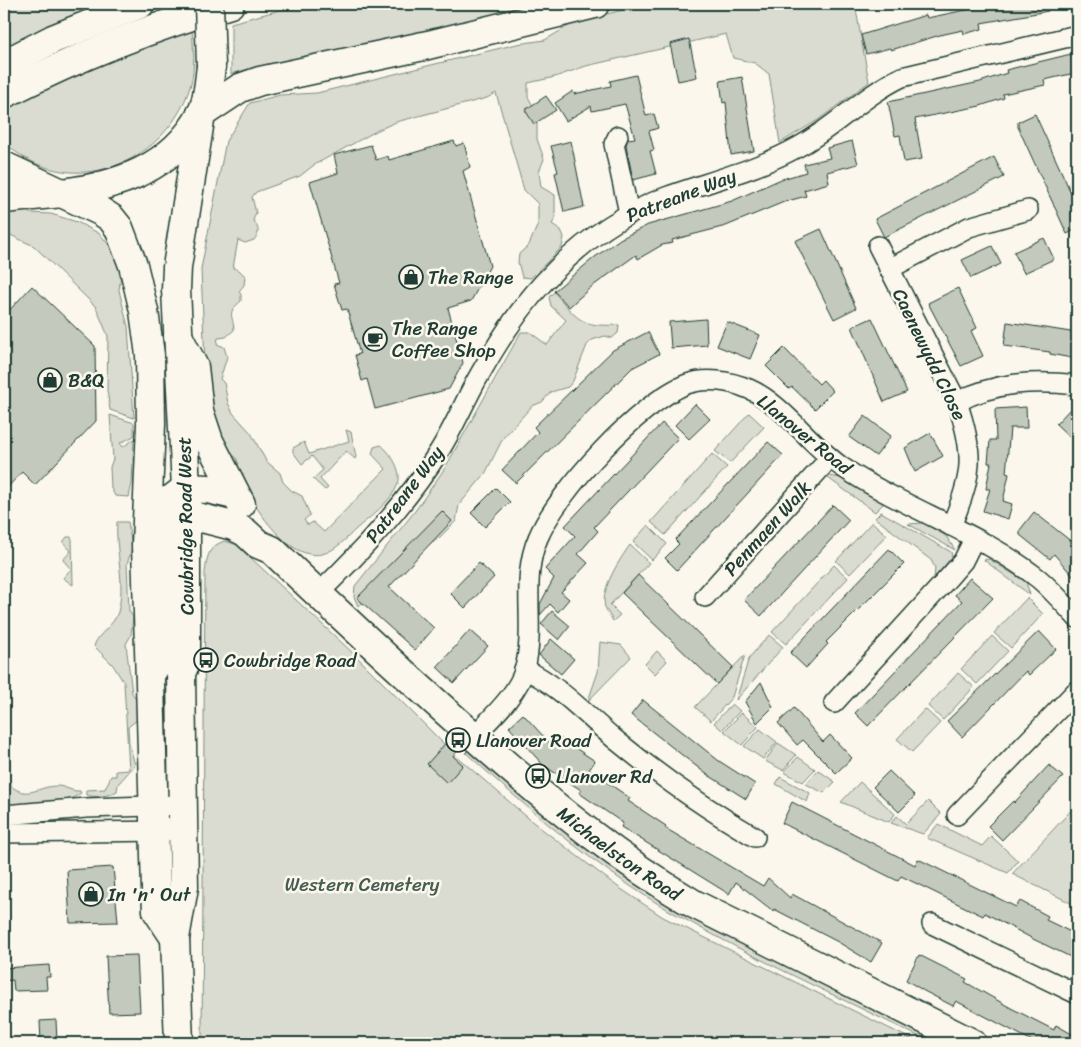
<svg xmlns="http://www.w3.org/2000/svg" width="1081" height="1047" viewBox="0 0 1081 1047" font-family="Sriracha,sans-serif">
  <rect width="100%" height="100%" fill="#fbf7ec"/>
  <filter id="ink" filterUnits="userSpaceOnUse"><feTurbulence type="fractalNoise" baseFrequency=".02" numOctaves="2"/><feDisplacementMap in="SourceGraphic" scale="10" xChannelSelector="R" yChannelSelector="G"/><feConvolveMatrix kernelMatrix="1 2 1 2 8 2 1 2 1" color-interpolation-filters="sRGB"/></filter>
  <g filter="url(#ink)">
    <g fill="#dbdcd1" stroke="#7d8c82">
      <polygon points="4,4 114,4 4,53"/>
      <polygon points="303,4 550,4 256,67 231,74 231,23"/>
      <path d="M647 4H855L869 82 818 120 780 143 769 74 755 63 733 58 726 34 586 66 555 77 528 83V97L537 113V139L544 159 539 172 541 187 555 195V219L552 224 561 230 564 237 562 247 531 278 522 277 518 262 519 254 529 245 538 224V204L524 190 496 93 487 98 396 122 378 130 314 165 300 176 256 192 252 197 256 213 253 220C259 228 260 232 254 240L245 243 238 240 233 268 239 270 245 276 244 285 239 291 241 295V301C226 314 233 314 234 330L226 337 218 338 217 344 224 347 227 357 220 379 224 383 228 403 233 413 251 433 266 461 280 473 283 482 292 491 302 496 310 515 304 520 308 525 313 522 324 532 386 469 372 454 374 447 381 445C390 452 403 471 398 484 391 502 370 517 356 529 347 538 335 551 322 554 284 562 248 495 233 468L239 464 235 456 229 459 215 424 205 365 201 269 226 141 250 103 280 95 317 93 517 44 545 40 575 22Z"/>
      <path d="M192 26C193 46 196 69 190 87 165 167 67 202 4 142V107L72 72Z"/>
      <polygon points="23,208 29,213 51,214 77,222 100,234 117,255 121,275 119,290 128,327 134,418 110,410 107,390 108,336 96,307 34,246 4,232 4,209"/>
      <path d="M554 292C579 320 579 327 619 325L618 333 612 338 605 336 592 340 587 345 573 381 568 387 551 392 542 402 532 406 503 438 485 474 459 505 456 521 437 540 413 552 367 600 358 606 354 597 355 586 415 511 445 468 521 332H530L547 345 566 320 551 306 549 297Z"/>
      <polygon points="749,413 764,427 730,463 715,451"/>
      <polygon points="110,415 134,423 134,436 120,443 123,447 134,439 132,483 129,497 115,496 111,488 110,467 113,459"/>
      <polygon points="346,430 351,432 356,457 355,459 346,451 320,479 328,488 325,490 313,479 323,470 312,456 302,464 293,452 293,448 304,442 309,454 349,441"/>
      <polygon points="712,454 727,467 665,535 651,522"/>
      <polygon points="829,476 841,478 879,500 883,504 875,512 828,478"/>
      <polygon points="881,512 951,552 952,557 934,578 935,568 931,560 875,518"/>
      <path d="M117 522H128L132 548 127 564 129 611 133 617 131 635 126 644 132 693 139 703 138 719 128 727 129 743 135 765 118 784 117 791C109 796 95 798 86 795V790L105 789 111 776H116V771L129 770 124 683 113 665 94 646C98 633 114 626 118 612 126 583 115 551 117 522Z"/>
      <polygon points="872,522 887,535 850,574 836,561"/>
      <polygon points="923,523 946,536 955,550 908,524"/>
      <polygon points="648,525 667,544 652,560 633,542"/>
      <polygon points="67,537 71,537 72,539 73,585 63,578 71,569 63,560 71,551 63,542"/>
      <path d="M225 541 237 545 355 655 456 756 534 823 618 887 663 917 919 1043H202L205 573C207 557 208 546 225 541Z"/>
      <path d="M630 545 649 563 610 605 620 615 613 621C611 617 607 612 605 607 600 589 620 559 630 545Z"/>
      <polygon points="989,559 1026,582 1030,595 984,560"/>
      <polygon points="834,565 848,578 786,644 772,632"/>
      <polygon points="1027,598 1043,614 1011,648 994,633"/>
      <polygon points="769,635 783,647 736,700 749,658"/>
      <polygon points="992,636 1008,651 977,684 961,669"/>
      <polygon points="600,642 621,645 631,657 588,701 598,672"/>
      <polygon points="657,651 667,661 655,674 645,664"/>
      <polygon points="745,655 732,697 711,721 695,707"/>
      <polygon points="958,673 974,687 943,720 928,706"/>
      <polygon points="732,704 740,711 722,730 714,723"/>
      <polygon points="925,709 940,723 912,752 897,739"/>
      <polygon points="742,713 758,727 742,745 724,731"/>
      <polygon points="760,729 777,742 763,759 744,746"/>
      <polygon points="778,743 796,755 783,770 765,761"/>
      <path d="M471 747 496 770 949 1043H932C845 1000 756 960 672 912 600 871 527 808 466 753Z"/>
      <polygon points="798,757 815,769 803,782 784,772"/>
      <polygon points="818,770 835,782 824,793 806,784"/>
      <polygon points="780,777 810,793 807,802 776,784"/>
      <path d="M11 782V786C28 800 38 786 57 786 65 786 72 792 80 791L81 793 57 808 4 812V787Z"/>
      <polygon points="860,782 895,814 889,822 841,802"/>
      <polygon points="928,801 941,814 923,834 891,823 897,816 906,824"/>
      <polygon points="1077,804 1077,906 1012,874"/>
      <polygon points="938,824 982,846 991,836 1018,861 1008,873 927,838"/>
    </g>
    <g fill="#c4c9be" stroke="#1f3d34">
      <polygon points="985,4 1047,4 1048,11 981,23 982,29 964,34 963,30 940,35 891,50 890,48 866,54 861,35 926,15 927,18 985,6"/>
      <polygon points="689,39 697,77 678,81 670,44"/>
      <polygon points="1071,54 1075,73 1044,80 1045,85 1003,94 1004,98 980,106 915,119 922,159 904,162 900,135 895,136 888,102 980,82 1007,73 1006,70"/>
      <polygon points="636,75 646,116 654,114 658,128 649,131 654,150 650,151 656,174 633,180 626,145 628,139 635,138 625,104 592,111 591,106 566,121 555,103 573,91 574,94 611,86 610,81"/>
      <polygon points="742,77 754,151 731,155 726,102 723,103 720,81"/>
      <polygon points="546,96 556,110 534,124 525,110"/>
      <polygon points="1035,114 1077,206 1077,229 1067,234 1018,127 1018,122"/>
      <polygon points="454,141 456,146 464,143 470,167 463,171 490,266 471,301 448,308 463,363 449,389 375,409 367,379 362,381 355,355 360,354 347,309 342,310 334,284 339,283 310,182 338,173 334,155 371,145 376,160 388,156 389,160"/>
      <polygon points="571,141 584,207 564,212 555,173 558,172 551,146"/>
      <polygon points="852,141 858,164 827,172 829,183 804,190 806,196 784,202 726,226 672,240 673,243 662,245 638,259 636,255 590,288 569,307 554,291 595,257 620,239 648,225 732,201 779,180 806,172 804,164 830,158 827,148"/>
      <polygon points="994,157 1004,177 884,237 875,219"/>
      <polygon points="821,229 856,308 834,319 795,241"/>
      <polygon points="1044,238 1054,259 1024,273 1014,252"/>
      <polygon points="992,246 1001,264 971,278 962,260"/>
      <polygon points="32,286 95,346 96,421 35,485 22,472 4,491 4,316"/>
      <polygon points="958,288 977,328 971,331 983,356 961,366 928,303"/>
      <polygon points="872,318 907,392 884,402 852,327"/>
      <polygon points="706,319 707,345 671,348 669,322"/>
      <polygon points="727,322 760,335 750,359 717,346"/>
      <polygon points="1007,322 1077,333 1077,359 1050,354 1050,352 1004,346"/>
      <polygon points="648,332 659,354 632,368 516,483 502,470 538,432 534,427 613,350"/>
      <polygon points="784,348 819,384 823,380 833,391 815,409 792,387 789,389 766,366"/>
      <polygon points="695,404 710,419 689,439 675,425"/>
      <polygon points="1026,407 1027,428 1010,428 1006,473 1009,474 1003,501 1012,504 1008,519 983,511 990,489 986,489 991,463 988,463 990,440 996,440 995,409"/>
      <polygon points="1070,409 1077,416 1077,444 1056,424"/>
      <polygon points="865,416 891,436 876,456 849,437"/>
      <polygon points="662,423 678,438 594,527 598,531 578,554 588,563 561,592 569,599 558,612 550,604 540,615 540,604 554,578 545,569 575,536 565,526"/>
      <polygon points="930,433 943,456 915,472 905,448"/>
      <polygon points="768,442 783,455 677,570 665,558 679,544 675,540"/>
      <polygon points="496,488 510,502 485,527 471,513"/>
      <polygon points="833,505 849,520 761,616 744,600"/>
      <polygon points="442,511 452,521 389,587 434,628 415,650 357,598"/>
      <polygon points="1034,512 1077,546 1077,581 1054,554 1050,559 1020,535 1020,530"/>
      <polygon points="889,549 904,564 826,642 828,644 806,668 790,653"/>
      <polygon points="479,563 494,577 465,608 450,593"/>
      <polygon points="638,575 733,667 717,684 622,593"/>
      <polygon points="970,578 993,598 868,726 855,713 962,601 955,595"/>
      <polygon points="552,611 570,626 559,640 541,624"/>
      <polygon points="470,630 488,646 454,683 437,667"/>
      <polygon points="1039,631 1056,649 1029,675 1026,671 962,737 947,721"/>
      <polygon points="551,639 574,659 561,674 539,655"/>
      <polygon points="761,682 773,707 757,723 745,702"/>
      <polygon points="643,700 719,761 755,784 746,799 705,773 631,715"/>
      <polygon points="794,708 823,742 830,735 852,758 836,773 803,740 797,745 778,723"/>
      <polygon points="523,714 554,748 560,738 595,761 589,770 630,798 628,801 666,826 665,828 763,886 768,878 790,898 792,894 882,943 871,962 838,942 774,909 773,911 736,882 729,894 621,827 623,823 579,793 581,790 543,765 509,727"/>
      <polygon points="451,737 462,746 453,756 463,765 447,783 427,764"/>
      <polygon points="1049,765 1063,777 1002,840 988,826 1013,801 1014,803"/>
      <polygon points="889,771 915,796 899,812 873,787"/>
      <polygon points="792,802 915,865 918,859 1016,907 1020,901 1048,916 1046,920 1077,935 1077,960 1035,940 985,913 983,916 901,876 898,881 782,823"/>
      <polygon points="113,867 118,922 70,923 67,870"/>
      <polygon points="137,955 140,1012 109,1013 106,956"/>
      <polygon points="919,955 967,979 965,982 1011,1008 1054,1030 1056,1025 1077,1037 1077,1043 1036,1043 956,1001 953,1006 924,991 906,980"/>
      <polygon points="49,965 50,977 46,977 47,990 14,991 13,980 4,981 4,968"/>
      <polygon points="56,1020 57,1043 41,1043 40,1021"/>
    </g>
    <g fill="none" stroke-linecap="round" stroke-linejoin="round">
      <g stroke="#1f3d34" stroke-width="22">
        <g id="street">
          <polyline points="618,136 614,144 629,213"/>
          <path d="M878 246 957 402C975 454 973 476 951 526"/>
          <polyline points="889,269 969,227 1028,210"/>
          <path d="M957 402C995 382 1034 380 1077 385"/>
          <path d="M318 594C362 551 405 505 438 453 454 428 465 400 480 374 498 342 519 309 544 282 579 244 618 215 666 197 710 181 757 170 798 147 835 127 864 95 902 77L1077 35"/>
          <polyline points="705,597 829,459"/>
          <path d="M524 669C558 684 589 718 617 741 661 777 706 809 755 837"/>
          <polyline points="834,703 950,576 963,561 974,539"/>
          <path d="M474 736C492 717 518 694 525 668 536 625 520 579 538 538 557 492 640 402 687 384 706 377 730 381 749 389 782 403 811 446 842 467 905 509 980 532 1039 579 1053 591 1065 605 1077 618"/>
          <polyline points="4,815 86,808 182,805"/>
          <polyline points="957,815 1077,690"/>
          <polyline points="4,833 166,831"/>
          <polyline points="932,924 1077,994"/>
        </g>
      </g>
      <g stroke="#1f3d34" stroke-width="31">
        <g id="secondary">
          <polyline points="178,336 194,367 199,411 209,441 241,504"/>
          <path id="s1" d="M149 502 169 501 186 514 233 526 245 532 258 544 272 550C342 617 413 683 486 747 551 804 619 860 694 904L972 1043"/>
          <polyline points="150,675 166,649 169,501 186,488 208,489 235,495"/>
        </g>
      </g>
      <g stroke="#1f3d34" stroke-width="31">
        <g id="primary">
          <polyline points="4,64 53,39 140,4"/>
          <path d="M4 94C77 57 151 27 230 4"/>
          <polyline points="4,199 62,193"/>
        </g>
      </g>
      <g stroke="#1f3d34" stroke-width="31">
        <g id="highway">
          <polyline points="201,114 240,88 260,81 428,45 595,4"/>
          <polyline points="4,166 100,211 111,218 119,228 133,265 144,311 150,355 151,424 146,545 156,890 157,911 175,938"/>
          <path d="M62 193C118 186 172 168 201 115 208 101 209 81 211 66"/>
          <polyline points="179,1043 175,938 184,887 181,673 186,662 186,488 176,290 177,267 201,114"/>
        </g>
      </g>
      <use href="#street" stroke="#fbf7ec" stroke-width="19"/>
      <use href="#secondary" stroke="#fbf7ec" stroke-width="28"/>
      <use href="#primary" stroke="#fbf7ec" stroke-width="28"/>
      <use href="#highway" stroke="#fbf7ec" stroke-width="28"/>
      <g stroke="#1f3d34" stroke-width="31" stroke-linecap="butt">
        <polyline id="highway-bridge" points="209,4 211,66"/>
      </g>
      <use href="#highway-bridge" stroke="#fbf7ec" stroke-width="28"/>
    </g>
  </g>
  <defs>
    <g id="shop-ring" transform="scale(1.25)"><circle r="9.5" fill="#fbf7ec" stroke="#1f3d34" stroke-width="1.5"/><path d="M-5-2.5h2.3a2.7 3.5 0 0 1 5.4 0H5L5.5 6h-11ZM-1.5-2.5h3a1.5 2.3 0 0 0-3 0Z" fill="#1f3d34"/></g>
    <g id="cafe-ring" transform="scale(1.25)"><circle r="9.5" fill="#fbf7ec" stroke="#1f3d34" stroke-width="1.5"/><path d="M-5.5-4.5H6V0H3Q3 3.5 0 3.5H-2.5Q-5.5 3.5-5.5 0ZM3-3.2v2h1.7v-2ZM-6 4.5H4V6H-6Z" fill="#1f3d34"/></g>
    <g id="bus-ring" transform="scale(1.25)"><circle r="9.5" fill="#fbf7ec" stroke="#1f3d34" stroke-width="1.5"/><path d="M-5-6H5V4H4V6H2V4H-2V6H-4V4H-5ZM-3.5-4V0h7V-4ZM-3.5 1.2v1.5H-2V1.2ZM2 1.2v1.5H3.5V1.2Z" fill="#1f3d34"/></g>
  </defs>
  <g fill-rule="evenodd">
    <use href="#shop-ring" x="411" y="277"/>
    <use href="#cafe-ring" x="375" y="339"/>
    <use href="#shop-ring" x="50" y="380"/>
    <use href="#bus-ring" x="206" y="660"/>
    <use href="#bus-ring" x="458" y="740"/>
    <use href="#bus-ring" x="538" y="776"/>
    <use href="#shop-ring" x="91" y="894"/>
  </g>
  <g text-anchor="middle" stroke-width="5" stroke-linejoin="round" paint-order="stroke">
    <g font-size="19" fill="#1f3d34" stroke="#fbf7ec">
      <text transform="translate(681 195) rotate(-21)" y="7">Patreane Way</text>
      <text transform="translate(930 354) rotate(64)" y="7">Caenewydd Close</text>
      <text transform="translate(805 434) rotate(39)" y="7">Llanover Road</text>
      <text transform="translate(404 494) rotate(-53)" y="7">Patreane Way</text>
      <text transform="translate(185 526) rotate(-91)" y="7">Cowbridge Road West</text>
      <text transform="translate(767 528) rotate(-48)" y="7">Penmaen Walk</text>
      <text dy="7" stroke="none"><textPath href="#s1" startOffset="598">Michaelston Road</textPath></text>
    </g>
    <g font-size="19" fill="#1f3d34" stroke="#fbf7ec" text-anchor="start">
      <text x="428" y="284">The Range</text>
      <text x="392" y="335">The Range<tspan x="392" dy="22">Coffee Shop</tspan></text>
      <text x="68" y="387">B&amp;Q</text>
      <text x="224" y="667">Cowbridge Road</text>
      <text x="476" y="747">Llanover Road</text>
      <text x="556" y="783">Llanover Rd</text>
      <text x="108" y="901">In 'n' Out</text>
    </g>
    <g font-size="19" fill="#455d53" stroke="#fbf7ec">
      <text x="362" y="891">Western Cemetery</text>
    </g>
  </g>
  <rect width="1081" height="1047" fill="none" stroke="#fbf7ec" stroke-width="20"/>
  <rect x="10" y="10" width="1061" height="1027" fill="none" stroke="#1f3d34" stroke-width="2" filter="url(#ink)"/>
</svg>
